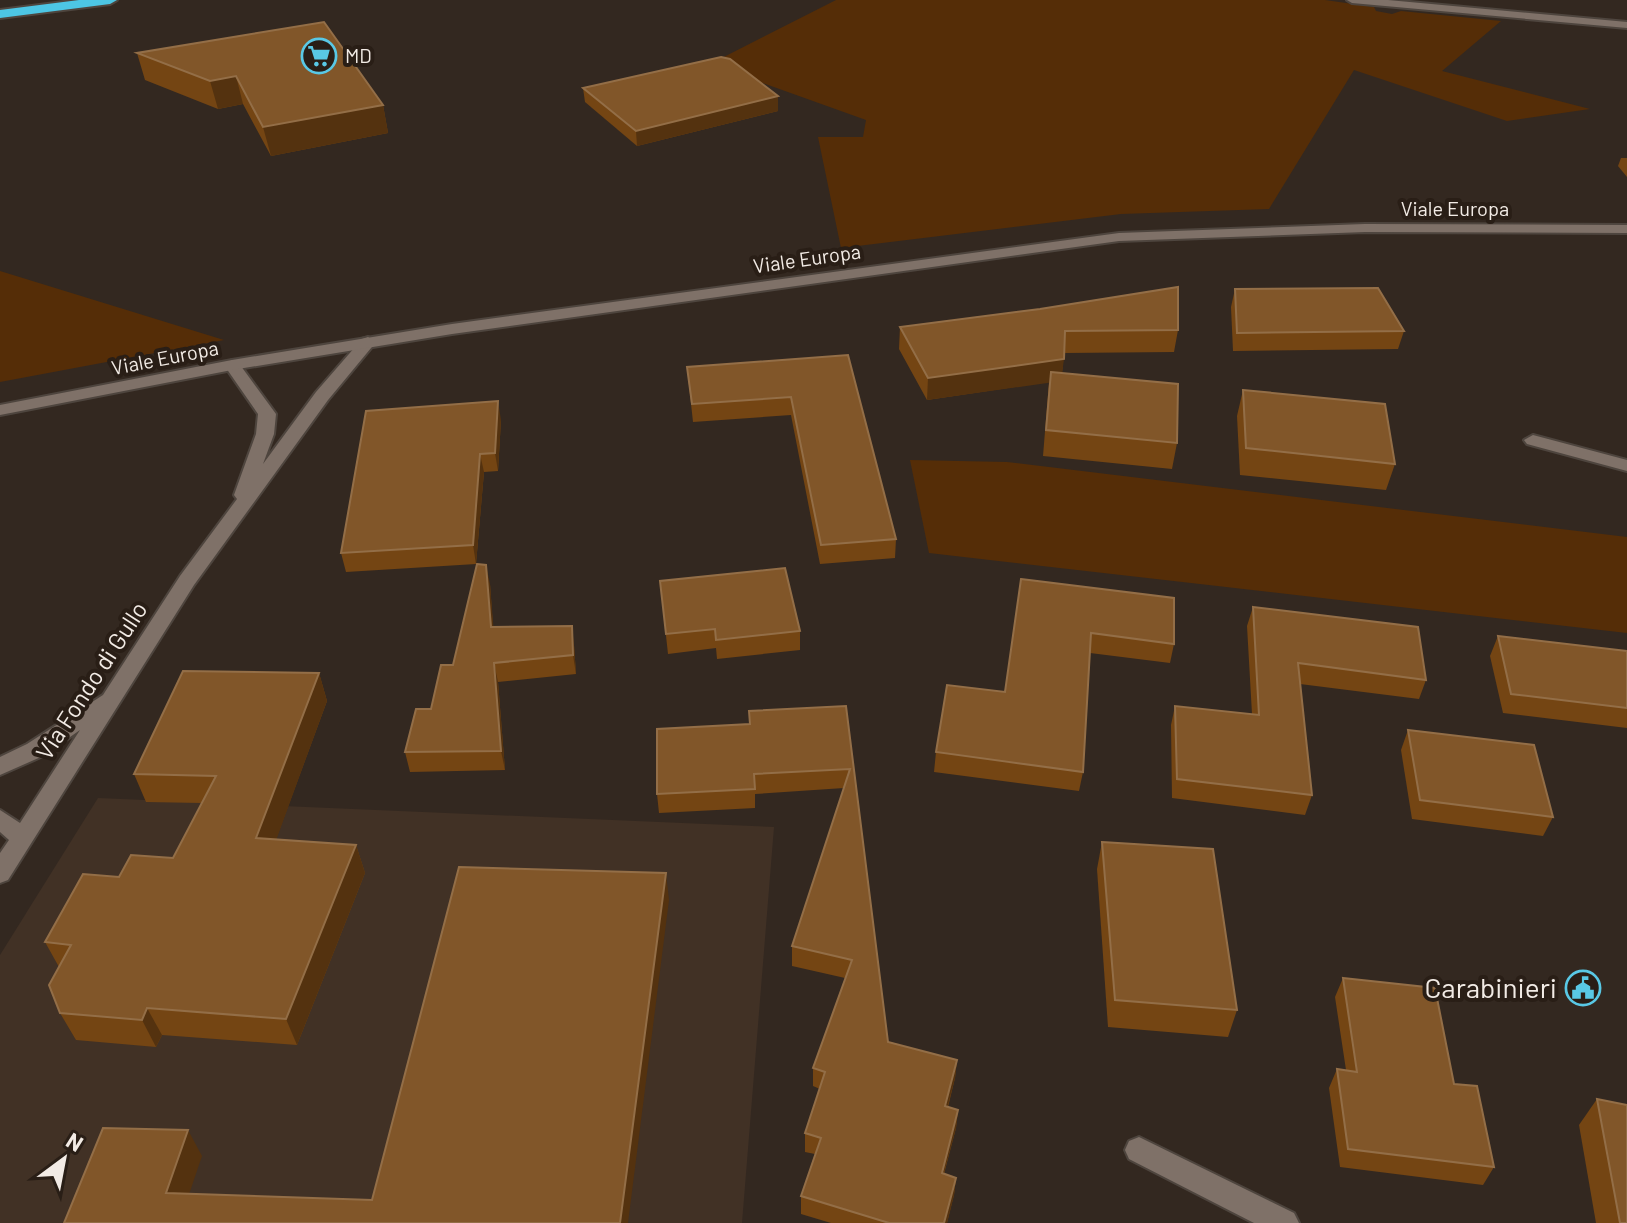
<svg xmlns="http://www.w3.org/2000/svg" width="1627" height="1223" viewBox="0 0 1627 1223" font-family="Barlow,sans-serif">
  <rect width="100%" height="100%" fill="#332820"/>
  <polygon fill="#413125" points="98,798 774,827 742,1223 0,1223 0,955"/>
  <g fill="#552d07">
    <polygon points="836,0 1325,0 1374,7 1376,11 1392,14 1401,11 1501,21 1442,71 1590,109 1507,121 1354,70 1269,209 1121,214 841,248 818,137 863,137 866,120 710,64"/>
    <polygon points="0,271 224,340 0,382"/>
    <polygon points="910,460 1007,462 1627,537 1627,633 929,553"/>
  </g>
  <g fill="none" stroke-linecap="round" stroke-linejoin="round">
    <g stroke="#4e453e" stroke-width="4">
      <g id="minor">
        <polygon points="1347,0 1388,0 1627,22 1627,28 1352,3"/>
        <polygon points="368,337 376,342 328,400 194,585 8,880 0,883 0,853 9,840 0,832 0,810 20,823 80,730 43,756 0,775 0,757 27,744 103,695 180,576 237,499 234,495 256,434 258,414 224,365 232,360 238,362 276,414 274,434 263,464 316,392 362,339"/>
        <polygon points="1533,435 1627,460 1627,471 1527,444 1524,440"/>
        <polygon points="1139,1137 1294,1213 1299,1223 1254,1223 1129,1159 1125,1150 1129,1141"/>
      </g>
    </g>
    <g stroke="#4e453e" stroke-width="4">
      <polygon id="secondary" points="1365,224 1627,225 1627,233 1365,232 1119,241 452,334 232,370 0,415 0,405 232,360 452,324 1119,233"/>
    </g>
    <g stroke="#4e453e" stroke-width="4">
      <polygon id="motorway" points="79,0 117,0 110,4 0,18 0,10"/>
    </g>
    <use href="#minor" fill="#7f7168" fill-rule="evenodd"/>
    <use href="#secondary" fill="#7f7168" fill-rule="evenodd"/>
    <use href="#motorway" fill="#4dc6e4" fill-rule="evenodd"/>
  </g>
  <g fill="#744513">
    <polygon points="137,53 383,105 388,133 271,156 243,104 218,109 145,80"/>
    <polygon points="583,88 778,96 778,111 637,146 585,102"/>
    <polygon points="1621,158 1627,158 1627,177 1618,166"/>
    <polygon points="1235,289 1404,331 1398,349 1233,351 1231,307"/>
    <polygon points="900,327 1178,330 1174,352 1064,353 1062,373 1177,443 1172,469 1043,456 1049,382 927,400 899,349"/>
    <polygon points="848,355 896,539 895,558 820,564 791,415 693,422 687,367"/>
    <polygon points="1243,390 1395,464 1386,490 1240,475 1237,416"/>
    <polygon points="501,420 498,471 484,472 476,564 346,572 341,553"/>
    <polygon points="1021,579 1174,644 1170,663 1090,653 1083,772 1079,791 934,772 936,752 1005,692"/>
    <polygon points="660,581 800,631 800,650 717,659 716,648 668,654"/>
    <polygon points="490,584 493,627 574,645 576,674 498,682 505,770 410,772 405,752 431,709 453,665"/>
    <polygon points="1253,607 1426,680 1419,699 1300,684 1312,795 1305,815 1172,798 1171,725 1175,706 1252,714 1247,626"/>
    <polygon points="1498,636 1627,651 1627,728 1503,713 1490,656"/>
    <polygon points="319,673 327,701 276,839 356,845 365,873 297,1045 162,1035 156,1047 76,1040 60,1013 59,967 45,942 119,877 173,858 202,803 146,802 134,774"/>
    <polygon points="846,706 888,1042 957,1060 955,1078 948,1107 958,1110 956,1128 944,1174 956,1178 954,1195 947,1223 831,1223 801,1214 801,1196 815,1154 805,1152 805,1133 820,1089 813,1086 813,1068 845,978 792,966 792,946 844,788 755,794 755,808 659,813 657,794 750,724"/>
    <polygon points="1408,730 1553,817 1543,836 1412,819 1401,750"/>
    <polygon points="1102,842 1237,1010 1228,1037 1108,1027 1097,869"/>
    <polygon points="1343,978 1454,1084 1494,1167 1483,1185 1340,1167 1329,1088 1337,1069 1346,1070 1335,997"/>
    <polygon points="1597,1099 1627,1223 1596,1223 1579,1125"/>
  </g>
  <g fill="#54320f">
    <polygon points="236,76 243,104 218,109 210,81"/>
    <polygon points="778,96 778,111 637,146 636,131"/>
    <polygon points="383,105 388,133 271,156 263,127"/>
    <polygon points="1064,359 1061,381 927,400 928,378"/>
    <polygon points="498,401 501,420 498,471 495,453"/>
    <polygon points="480,454 484,472 476,564 473,545"/>
    <polygon points="486,565 490,584 495,646 491,627"/>
    <polygon points="572,626 574,645 576,674 573,655"/>
    <polygon points="494,663 498,682 505,770 501,751"/>
    <polygon points="319,673 327,701 267,865 256,838"/>
    <polygon points="356,845 365,873 297,1045 286,1019"/>
    <polygon points="666,873 669,900 628,1223 620,1223"/>
    <polygon points="147,1008 162,1035 156,1047 142,1020"/>
    <polygon points="957,1060 955,1078 943,1124 945,1106"/>
    <polygon points="958,1110 956,1128 939,1191 942,1173"/>
    <polygon points="188,1130 202,1156 181,1218 166,1193"/>
    <polygon points="956,1178 954,1195 947,1223 944,1223"/>
  </g>
  <g fill="#815629" stroke="#936e47" stroke-width="2">
    <polygon points="324,22 383,105 263,127 236,76 210,81 137,53"/>
    <polygon points="721,57 730,59 778,96 636,131 583,88"/>
    <polygon points="1178,287 1178,330 1065,331 1064,359 928,378 900,327 1040,309"/>
    <polygon points="1378,288 1404,331 1237,333 1235,289"/>
    <polygon points="848,355 896,539 821,545 791,397 692,404 687,367"/>
    <polygon points="1051,372 1178,384 1177,443 1046,430"/>
    <polygon points="1243,390 1385,404 1395,464 1246,448"/>
    <polygon points="498,401 495,453 480,454 473,545 341,553 366,411"/>
    <polygon points="477,564 486,565 491,627 572,626 573,655 494,663 501,751 405,752 416,709 431,709 441,665 453,665"/>
    <polygon points="785,568 800,631 716,640 715,629 666,634 660,581"/>
    <polygon points="1021,579 1174,598 1174,644 1091,633 1083,772 936,752 947,685 1005,692"/>
    <polygon points="1253,607 1418,627 1426,680 1298,663 1312,795 1177,779 1175,706 1259,715"/>
    <polygon points="1498,636 1627,651 1627,708 1511,694"/>
    <polygon points="183,671 319,673 256,838 356,845 286,1019 147,1008 142,1020 60,1013 49,985 71,945 45,942 83,874 119,877 131,855 173,858 216,776 134,774"/>
    <polygon points="846,706 888,1042 957,1060 945,1106 958,1110 942,1173 956,1178 944,1223 889,1223 801,1196 821,1138 805,1133 825,1072 813,1068 852,960 792,946 850,769 754,774 755,789 657,794 657,729 750,724 749,711"/>
    <polygon points="1408,730 1534,745 1553,817 1420,800"/>
    <polygon points="1102,842 1213,849 1237,1010 1115,1000"/>
    <polygon points="459,867 666,873 620,1223 64,1223 103,1128 188,1130 166,1193 372,1200"/>
    <polygon points="1343,978 1435,988 1454,1084 1477,1086 1494,1167 1348,1149 1337,1069 1357,1072"/>
    <polygon points="1597,1099 1627,1105 1627,1223 1620,1223"/>
  </g>
  <defs>
    <g id="supermarket-ring" transform="scale(1.8)"><circle r="9.5" fill="#291e16" stroke="#59c8e5" stroke-width="1.5"/><path d="M-6-5.5h2.5l.6 2H6L4.5 2H-2.5L-4.4-4H-6ZM-1.5 3.2a1.3 1.3 0 1 0 .1 0ZM3 3.2a1.3 1.3 0 1 0 .1 0Z" fill="#59c8e5"/></g>
    <g id="civic-ring" transform="scale(1.8)"><circle r="9.5" fill="#291e16" stroke="#59c8e5" stroke-width="1.5"/><path d="M-.6-6.5H3V-4.5H.6V-3L4-1V1h2V6H-6V1h2V-1L-.6-3ZM-1.2 2.5V6h2.4V2.5Z" fill="#59c8e5"/></g>
  </defs>
  <g fill-rule="evenodd">
    <use href="#supermarket-ring" x="319" y="56"/>
    <use href="#civic-ring" x="1583" y="988"/>
  </g>
  <g text-anchor="middle" stroke-width="8" stroke-linejoin="round" paint-order="stroke">
    <g font-size="20" fill="#f2ebe5" stroke="#291e16" text-anchor="start">
      <text x="345" y="63">MD</text>
    </g>
    <g font-size="20" fill="#f2ebe5" stroke="#291e16">
      <text x="1455" y="216">Viale Europa</text>
      <text transform="translate(807 259) rotate(-8)" y="7">Viale Europa</text>
      <text transform="translate(165 358) rotate(-11)" y="7">Viale Europa</text>
    </g>
    <g font-size="24" fill="#f2ebe5" stroke="#291e16">
      <text transform="translate(92 681) rotate(-57)" y="8">Via Fondo di Gullo</text>
    </g>
    <g font-size="28" fill="#f2ebe5" stroke="#291e16" text-anchor="end">
      <text x="1557" y="998">Carabinieri</text>
    </g>
  </g>
  <g transform="translate(64 1159) rotate(32)" stroke="#291e16" stroke-width="6" paint-order="stroke">
  <path d="M0-6L14 30L0 20L-14 30Z" fill="#f2ebe5"/>
  <text y="-12" font-size="22" font-weight="bold" text-anchor="middle" fill="#f2ebe5">N</text>
  </g>
</svg>
